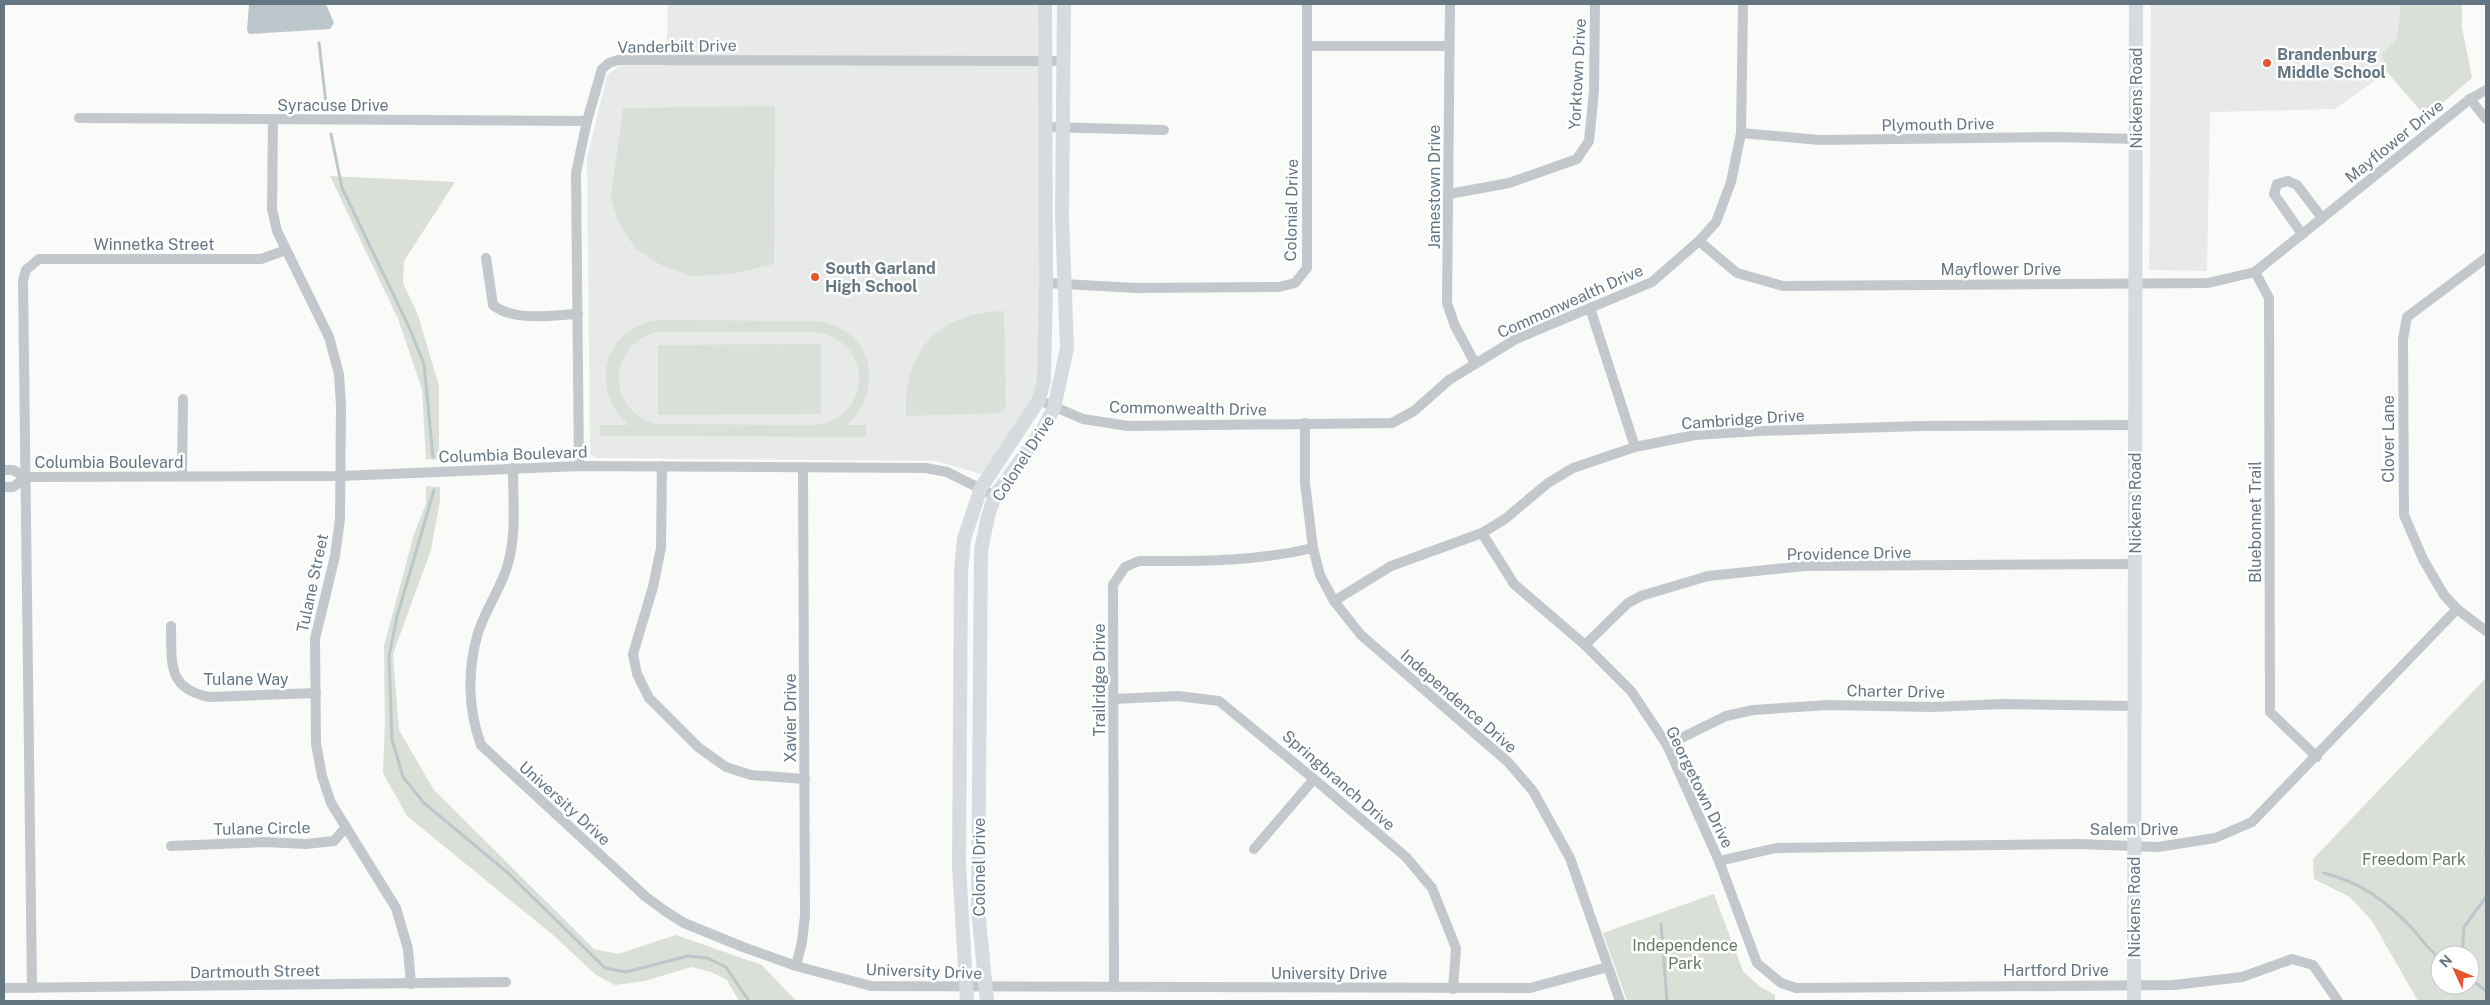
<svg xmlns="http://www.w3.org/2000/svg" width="2490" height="1005" viewBox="0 0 2490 1005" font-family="'Public Sans',sans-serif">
  <rect width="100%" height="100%" fill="#fafaf8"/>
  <g fill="#e8e9e9">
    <polygon points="668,4 1041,4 1041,371 1034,402 984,475 936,461 596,458 590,454 587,158 607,75 619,66 666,66"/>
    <polygon points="2151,4 2401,4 2397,38 2382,55 2387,72 2335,109 2210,112 2207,271 2149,270"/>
  </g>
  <g fill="#dadfd7" fill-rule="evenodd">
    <polygon points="2401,4 2462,4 2462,27 2472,78 2426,117 2387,72 2382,55 2397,38"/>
    <polygon points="775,106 774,264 733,274 692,276 661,265 636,249 619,224 611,198 623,108"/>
    <polygon points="330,176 455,182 404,261 403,283 418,315 439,386 439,460 426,459 422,389 398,319"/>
    <path d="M1004 311 1006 407 1000 413 906 416C903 351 938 313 1004 311Z"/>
    <path d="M661 320 815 321C872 327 887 388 847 425H866V437L600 436V425H629C587 389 604 325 661 320ZM655 332H813C872 337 875 415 817 425L655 424C606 408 607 348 655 332Z"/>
    <polygon points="821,344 821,414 658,415 658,345"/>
    <polygon points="426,486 440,487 440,500 431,550 393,654 399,730 434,790 594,949 618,954 676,935 762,965 796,1001 739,1001 727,980 711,972 691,967 645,981 615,985 596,975 553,935 407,816 383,773 385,724 384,646 414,534 426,504"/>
    <path d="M2486 678V1001H2418L2372 921 2350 897 2314 879 2313 859ZM2440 955H2470V985H2440Z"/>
    <polygon points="1714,894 1743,971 1760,987 1775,995 1775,1001 1627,1001 1603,933"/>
  </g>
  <polygon fill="#bbc7cb" points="249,4 326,4 334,23 330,29 249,34 247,30"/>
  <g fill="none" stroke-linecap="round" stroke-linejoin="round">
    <g stroke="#bbc7cb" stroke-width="3">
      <polyline points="319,43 326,103"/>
      <polyline points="331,134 342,188 409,327 424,364 433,457"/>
      <polyline points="434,490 397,617 389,656 392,739 403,777 424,803 508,873 605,968 626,972 688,956 707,958 726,967 749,1001"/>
      <polyline points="2486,848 2486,849"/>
      <path d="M2324 873C2360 882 2386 901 2411 927 2421 938 2428 950 2440 958"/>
      <polyline points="1661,924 1667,1001"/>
      <polyline points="2462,955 2464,927 2486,897"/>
      <polyline points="2470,978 2486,991"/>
    </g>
    <g stroke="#c3c8cc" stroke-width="10">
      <polyline points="1450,4 1447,303 1455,326 1475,363"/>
      <polyline points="1307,46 1449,46"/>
      <polyline points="2470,99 2486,119"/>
      <polyline points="79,118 587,121"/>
      <polyline points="273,120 272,209 277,231 329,337 339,374 341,406 340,519 335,556 315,639 316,744 322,776 331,803 396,908 408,949 411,984"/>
      <polyline points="1045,127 1164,130"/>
      <polyline points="1741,133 1820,140 2056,137 2136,139"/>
      <polyline points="1449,194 1509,183 1577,159 1589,141 1594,91 1595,4"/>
      <polyline points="2302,234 2274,194 2277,184 2288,181 2297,185 2322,218"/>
      <polyline points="1699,241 1737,273 1783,286 2208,283 2255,272 2470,99 2486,90"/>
      <path d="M486 258 493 305C514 322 553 315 578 314"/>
      <polyline points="2486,258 2407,317 2403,339 2404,515 2423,559 2444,595 2457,609 2486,631"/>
      <polyline points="2255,272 2269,298 2270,712 2317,757"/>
      <polyline points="1046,283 1136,288 1279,287 1295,283 1307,268 1307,4"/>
      <polyline points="1590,308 1635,447"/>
      <polyline points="1039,400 1083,419 1128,426 1392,423 1414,411 1449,380 1516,339 1652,282 1699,241 1716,222 1731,182 1741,133 1743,4"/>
      <polyline points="1305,423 1305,483 1313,548 1320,575 1334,601 1361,635 1508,762 1533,791 1570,858 1620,1001"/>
      <polyline points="579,466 576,173 587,121 602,69 609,63 618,60 1064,61"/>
      <polyline points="662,466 661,548 653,587 633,654 637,674 649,698 698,747 726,767 751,775 805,779"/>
      <path d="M513 468C513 501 517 535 507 567 500 590 485 610 478 633 467 670 468 710 481 745L646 897 665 911 684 923 743 947 796 966 871 986 1530 988 1608 967"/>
      <polyline points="4,470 13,470 26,477 13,487 4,487"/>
      <polyline points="182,476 183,399"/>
      <polyline points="26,477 341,476 579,466 926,468 947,472 995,496"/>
      <polyline points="1482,533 1514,584 1585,645 1631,691 1667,745 1719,861 1757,963 1781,983 1796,988 2174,985 2242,977 2292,959 2313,965 2338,1001"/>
      <polyline points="1334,601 1391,566 1482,533 1505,519 1548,483 1573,468 1635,447 1695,435 1759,431 1920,426 2135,425"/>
      <path d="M171 626C172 662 166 689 210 697L316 693"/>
      <polyline points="1585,645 1628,603 1641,596 1708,576 1805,566 2135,564"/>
      <polyline points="1114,699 1178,696 1219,701 1314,779 1406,857 1432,888 1456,948 1453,989"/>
      <polyline points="1667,745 1726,716 1753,710 1828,705 1932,707 2002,704 2134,706"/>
      <polyline points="171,846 265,842 306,844 334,841 346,827"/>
      <polyline points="1254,849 1314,779"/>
      <polyline points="1719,861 1776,848 2079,844 2158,847 2215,838 2252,822 2457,609"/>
      <polyline points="796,966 802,942 805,916 803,468"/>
      <path d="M1114 987 1113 585 1125 567 1139 561C1199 561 1254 562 1313 548"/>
      <polyline points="4,988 506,982"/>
      <polyline points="32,988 23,281 26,270 39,259 261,259 286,250"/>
    </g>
    <g stroke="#d6dbdf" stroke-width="14">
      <polyline points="967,1001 959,866 961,572 964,539 981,488 1039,400 1044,380 1046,283 1045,4"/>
      <polyline points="987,1001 978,910 981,550 988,516 995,496 1043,429 1054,408 1067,348 1062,217 1064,4"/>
      <polyline points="2134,1001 2136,4"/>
    </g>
  </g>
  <g fill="#e4572e" stroke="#fff" stroke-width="2">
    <circle cx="2267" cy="63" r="5"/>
    <circle cx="815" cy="277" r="5"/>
  </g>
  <g text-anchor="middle" stroke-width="5" stroke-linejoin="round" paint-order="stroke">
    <g font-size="16" fill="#657683" stroke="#fff">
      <text transform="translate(677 46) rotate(-1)" y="6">Vanderbilt Drive</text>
      <text transform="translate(1577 74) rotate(-87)" y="6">Yorktown Drive</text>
      <text transform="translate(2136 98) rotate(-90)" y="6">Nickens Road</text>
      <text x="333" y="111">Syracuse Drive</text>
      <text transform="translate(1938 124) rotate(-1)" y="6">Plymouth Drive</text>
      <text transform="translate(2394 141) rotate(-39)" y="6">Mayflower Drive</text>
      <text transform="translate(1434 187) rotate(-90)" y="6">Jamestown Drive</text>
      <text transform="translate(1291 210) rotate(-89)" y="6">Colonial Drive</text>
      <text x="154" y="250">Winnetka Street</text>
      <text x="2001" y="275">Mayflower Drive</text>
      <text transform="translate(1570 301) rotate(-24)" y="6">Commonwealth Drive</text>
      <text transform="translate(1188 408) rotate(1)" y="6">Commonwealth Drive</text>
      <text transform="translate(1743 419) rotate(-4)" y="6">Cambridge Drive</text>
      <text transform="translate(2388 439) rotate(-90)" y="6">Clover Lane</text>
      <text transform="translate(513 454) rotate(-2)" y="6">Columbia Boulevard</text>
      <text transform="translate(1023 458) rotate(-57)" y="6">Colonel Drive</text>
      <text x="109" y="468">Columbia Boulevard</text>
      <text transform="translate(2135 503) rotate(-90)" y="6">Nickens Road</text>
      <text transform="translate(2255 522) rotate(-90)" y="6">Bluebonnet Trail</text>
      <text transform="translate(1849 553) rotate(-1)" y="6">Providence Drive</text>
      <text transform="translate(312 583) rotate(-78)" y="6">Tulane Street</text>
      <text x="246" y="685">Tulane Way</text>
      <text transform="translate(1099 680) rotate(-90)" y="6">Trailridge Drive</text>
      <text transform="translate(1896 691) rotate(1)" y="6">Charter Drive</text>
      <text transform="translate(1459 701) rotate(41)" y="6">Independence Drive</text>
      <text transform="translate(790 718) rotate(-90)" y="6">Xavier Drive</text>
      <text transform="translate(1339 780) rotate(41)" y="6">Springbranch Drive</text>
      <text transform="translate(1700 787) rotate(64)" y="6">Georgetown Drive</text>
      <text transform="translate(565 803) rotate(42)" y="6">University Drive</text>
      <text transform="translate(262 828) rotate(-1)" y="6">Tulane Circle</text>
      <text x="2134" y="835">Salem Drive</text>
      <text transform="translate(979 867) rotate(-90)" y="6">Colonel Drive</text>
      <text transform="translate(2134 907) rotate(-90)" y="6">Nickens Road</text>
      <text x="2056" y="976">Hartford Drive</text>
      <text transform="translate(255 971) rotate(-1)" y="6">Dartmouth Street</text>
      <text transform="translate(924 971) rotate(2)" y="6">University Drive</text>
      <text x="1329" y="979">University Drive</text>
    </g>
    <g font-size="16" font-weight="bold" fill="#657683" stroke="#fff" text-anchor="start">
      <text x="2277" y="60">Brandenburg<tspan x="2277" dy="18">Middle School</tspan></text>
      <text x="825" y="274">South Garland<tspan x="825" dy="18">High School</tspan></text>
    </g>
    <g font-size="16" fill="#687a64" stroke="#fff">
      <text x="2414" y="865">Freedom Park</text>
      <text x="1685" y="951">Independence<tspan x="1685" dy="18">Park</tspan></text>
    </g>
  </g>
  <rect width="2490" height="1005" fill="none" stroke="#657683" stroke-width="10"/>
  <g transform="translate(2455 970) rotate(314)"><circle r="24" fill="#ffffff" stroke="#c1c8cd"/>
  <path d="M0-4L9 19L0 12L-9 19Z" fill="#e4572e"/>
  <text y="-8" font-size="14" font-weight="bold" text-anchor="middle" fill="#657683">N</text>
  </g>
</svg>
